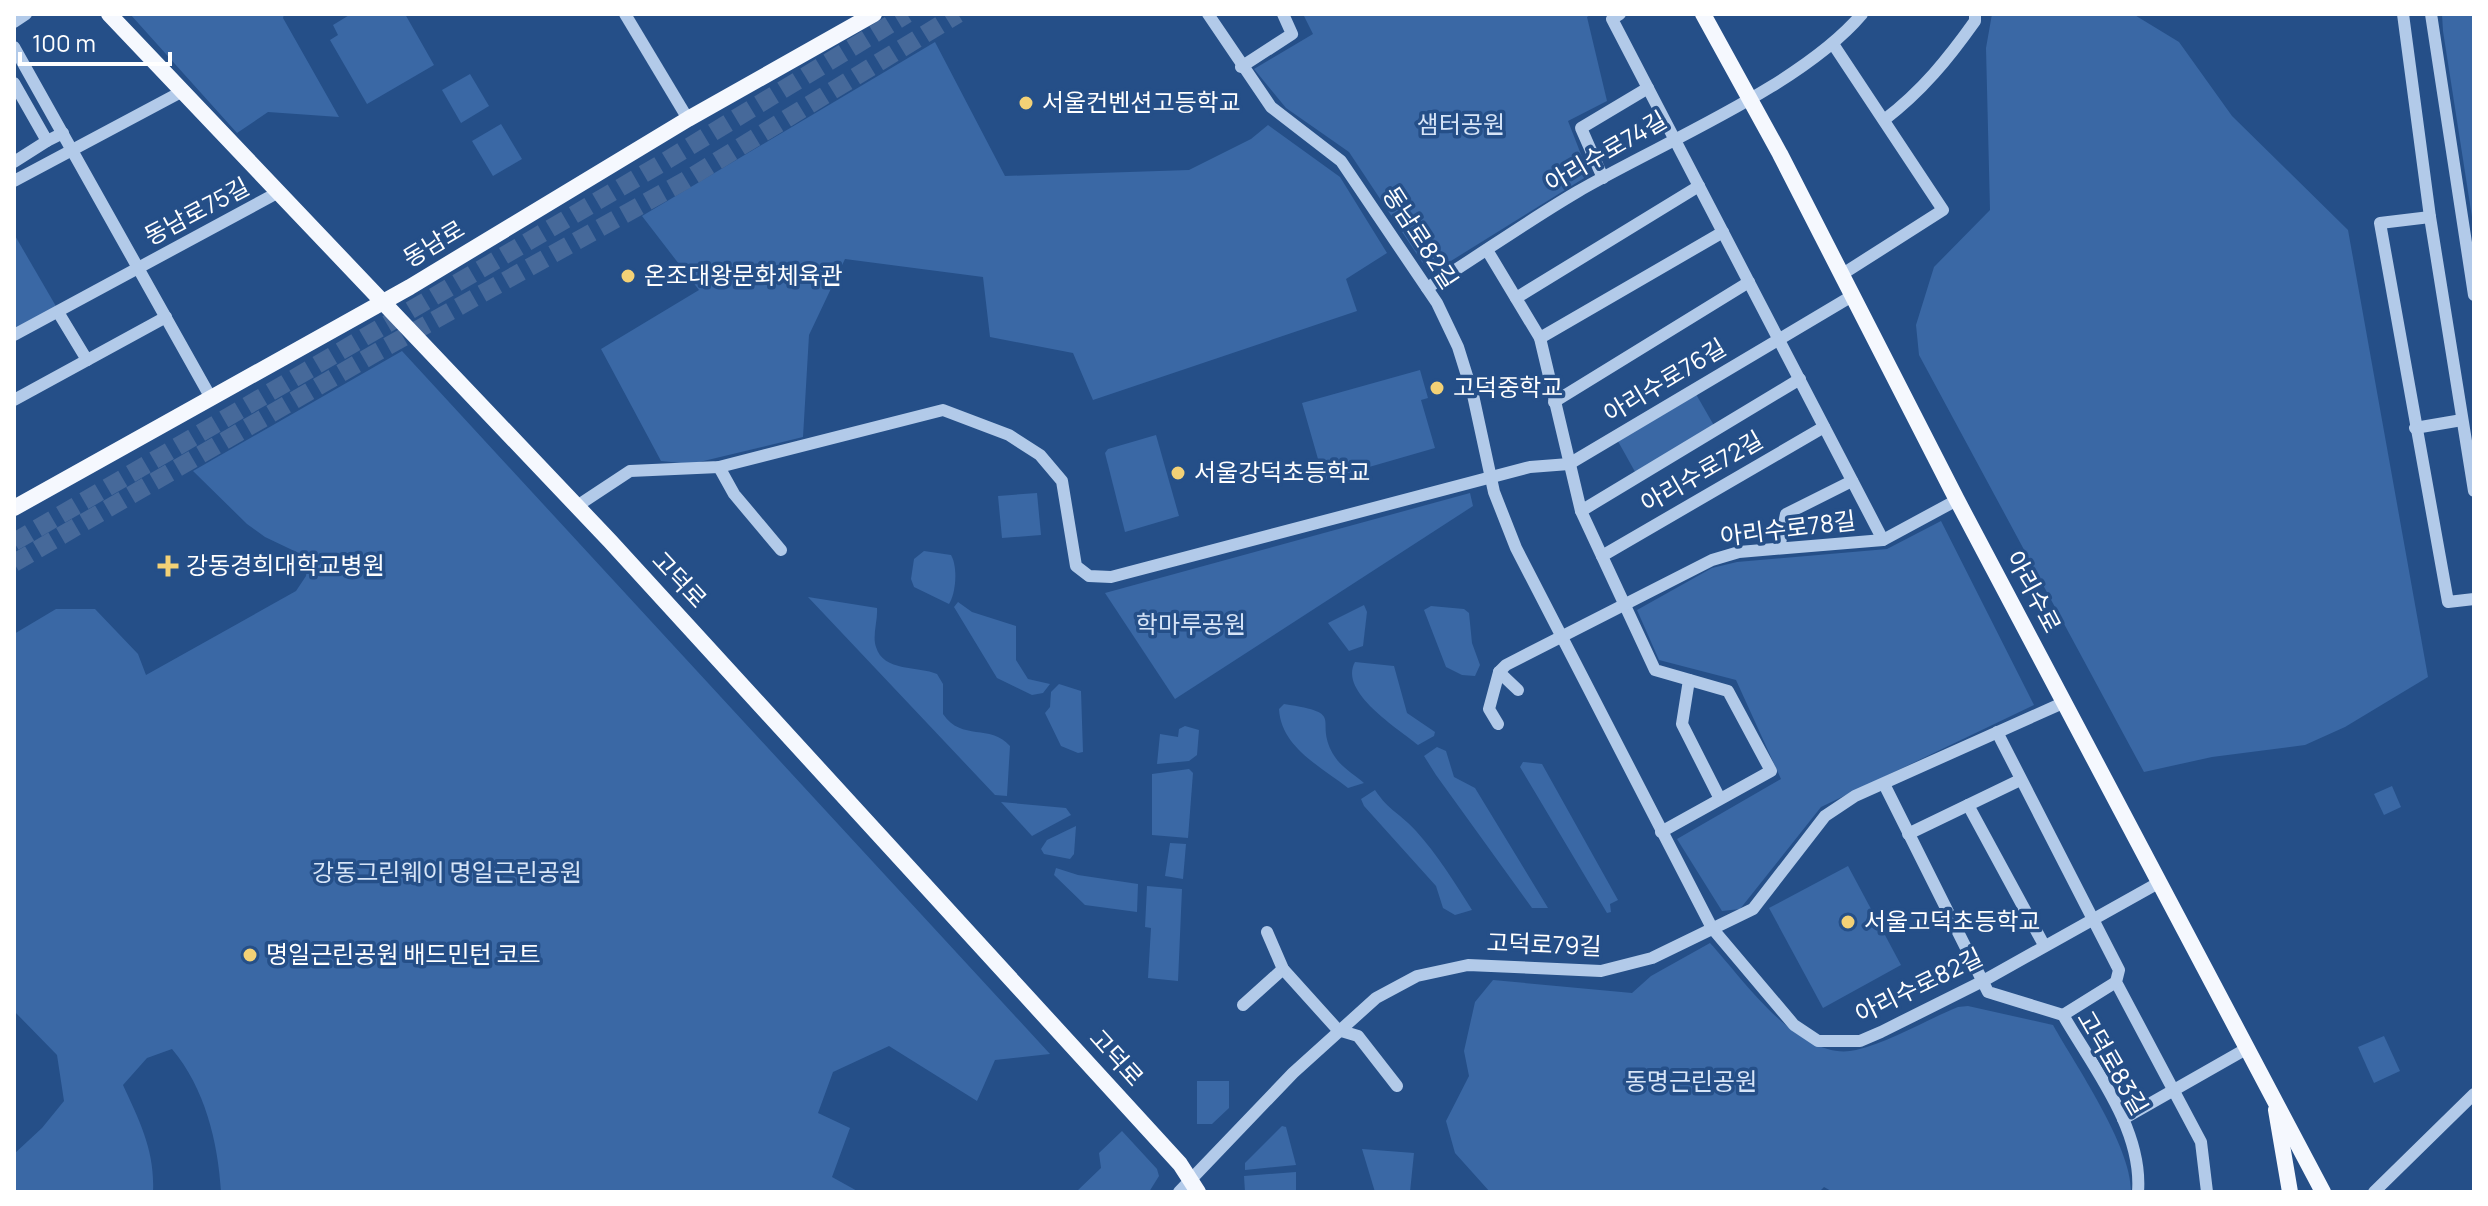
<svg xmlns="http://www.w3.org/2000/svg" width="2488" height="1206" viewBox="0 0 2488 1206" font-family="Manrope,'Noto Sans KR',sans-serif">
  <rect width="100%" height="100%" fill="#254f88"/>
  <g fill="#3a68a5">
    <polygon points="130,14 284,14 283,18 339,117 268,112 237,133"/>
    <polygon points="351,14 405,14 434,65 367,104 330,40 338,35 333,25"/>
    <polygon points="1303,14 1592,14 1587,17 1607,101 1568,121 1589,175 1430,274 1349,152 1286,108 1254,69 1313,34"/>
    <polygon points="1992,14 2133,14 2179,42 2232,116 2348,230 2428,677 2345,727 2305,745 2212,757 2144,772 1919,355 1916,325 1934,267 1990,210 1986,48"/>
    <polygon points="2442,14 2474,14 2474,230 2443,31"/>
    <polygon points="935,42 1005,176 1189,170 1251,139 1268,125 1340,177 1387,253 1346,279 1357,311 1093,400 1073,353 990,337 983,277 845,259 809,335 803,437 691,464 661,461 601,349 699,290 642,216"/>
    <polygon points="470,74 489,106 461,123 442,90"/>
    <polygon points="501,124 522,159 493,176 472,141"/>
    <polygon points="14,234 57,308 14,331"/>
    <path d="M402 351 1050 1054 995 1060 977 1101 889 1046 833 1072 818 1113 850 1128 832 1177 859 1192H221C218 1142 205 1088 172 1049L147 1058 123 1085C140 1122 155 1151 153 1192H14V1154L42 1128 64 1101 57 1055 14 1011V634L56 609H95L138 654 146 675 296 591 306 576 309 558 265 537 247 524 193 471Z"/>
    <polygon points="1420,370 1428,398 1421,400 1435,448 1324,480 1302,403"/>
    <polygon points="1693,389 1716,429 1638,477 1615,436"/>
    <polygon points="1156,435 1179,516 1125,532 1105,453 1108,449"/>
    <polygon points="1037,493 1041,535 1002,538 998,496"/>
    <polygon points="1470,493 1473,506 1175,699 1105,593"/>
    <polygon points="1941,521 2034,705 1821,807 1740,909 1722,911 1677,839 1781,779 1736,680 1659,660 1637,610 1712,568 1737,562 1887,549"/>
    <path d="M924 551 951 555C958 567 956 593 949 604L914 587 911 579 914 559Z"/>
    <path d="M808 597 877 608C878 620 872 636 876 647 883 672 919 666 937 674L943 684V714C962 742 990 723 1010 746L1007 796 995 795Z"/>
    <polygon points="958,602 972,612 1016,626 1016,660 1028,679 1050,684 1043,693 1032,695 997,678 954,607"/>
    <polygon points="1364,605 1367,612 1363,646 1349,651 1328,623"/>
    <polygon points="1431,606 1464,609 1469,613 1472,643 1480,665 1475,676 1462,675 1446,667 1424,610"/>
    <path d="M1355 662 1394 666 1407 713 1435 732 1434 736 1418 745C1399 729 1338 692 1355 662Z"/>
    <polygon points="1059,684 1081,691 1083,752 1078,753 1061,746 1045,713 1050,707 1051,692"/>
    <path d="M1284 704C1350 714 1311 719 1335 757 1341 767 1355 775 1364 783L1348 788C1320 766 1281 747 1279 709Z"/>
    <polygon points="1185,726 1199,730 1197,755 1189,761 1157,764 1160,734 1178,737 1179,729"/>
    <polygon points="1437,747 1446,751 1454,777 1475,788 1548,908 1532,908 1436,775 1424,756"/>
    <polygon points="1523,762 1542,764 1618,900 1610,904 1611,912 1607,913 1520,767"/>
    <polygon points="1189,769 1193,773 1188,838 1152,835 1152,774"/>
    <polygon points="2392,786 2401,807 2384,815 2374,794"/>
    <path d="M1375 790C1389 811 1401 814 1416 831 1437 854 1455 883 1472 910L1455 915 1443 908 1436 886 1364 806 1361 799Z"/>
    <polygon points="1001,802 1066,808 1071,815 1032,836"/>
    <polygon points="1076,826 1074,854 1070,859 1044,854 1041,849 1047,840"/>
    <polygon points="1170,843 1186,844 1183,879 1165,876"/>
    <polygon points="1848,866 1901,965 1823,1008 1769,908"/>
    <polygon points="1056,868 1078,875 1138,884 1137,912 1085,905 1054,875"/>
    <polygon points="1147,886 1182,889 1178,981 1148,978 1151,928 1145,927"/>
    <path d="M1710 943C1745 981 1800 1063 1856 1050 1890 1042 1926 1020 1958 1007L1968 1006 2053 1025C2076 1066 2132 1147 2131 1192H1833L1824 1187 1819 1192H1490L1455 1153 1446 1121 1469 1076 1464 1051 1475 1002 1493 980 1632 993 1651 976Z"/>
    <polygon points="2384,1036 2400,1071 2374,1083 2358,1047"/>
    <polygon points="1197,1081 1229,1081 1229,1108 1212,1124 1197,1124"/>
    <polygon points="1282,1126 1286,1127 1296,1165 1245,1170 1245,1163"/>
    <polygon points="1122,1131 1157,1169 1159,1176 1149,1192 1076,1192 1101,1168 1099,1153"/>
    <polygon points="1362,1149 1414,1153 1410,1192 1375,1192"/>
    <polygon points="1296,1172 1296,1192 1245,1192 1244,1176"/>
  </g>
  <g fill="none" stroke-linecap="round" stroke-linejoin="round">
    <g stroke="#46699a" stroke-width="18" stroke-dasharray="18 9" stroke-linecap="butt">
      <polyline points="14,542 664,162 907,14"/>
      <polyline points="14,563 379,351 686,180 958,14"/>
    </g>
    <g stroke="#b2cae9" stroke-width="12">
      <polyline points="625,14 688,119"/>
      <polyline points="1208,14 1271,107 1341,161 1437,303 1458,347 1473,395 1494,492 1516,548 1712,928 1794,1025 1818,1041 1860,1041 1881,1032 1983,981 2160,882"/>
      <polyline points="1620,14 1612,19 1883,540"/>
      <polyline points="2403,14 2430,217 2474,491"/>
      <polyline points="2431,14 2474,295"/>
      <polyline points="14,22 26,14"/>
      <polyline points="1833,44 1943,210 1841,275"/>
      <polyline points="14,47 211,398"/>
      <polyline points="1241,67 1292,34 1283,14"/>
      <polyline points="14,83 47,141 63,133"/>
      <path d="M1884 120C1922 91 1948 59 1975 21V14"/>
      <polyline points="14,162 47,141"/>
      <polyline points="1603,178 1581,128 1648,88"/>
      <polyline points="14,181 181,92"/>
      <polyline points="2430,217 2380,223 2448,602 2474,599"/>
      <polyline points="1487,250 1540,338 1581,511 1655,670 1728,691 1771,771 1661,832"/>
      <path d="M1427 288C1477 257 1526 222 1577 192 1661 143 1801 86 1862 14"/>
      <polyline points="1516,298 1699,186"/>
      <polyline points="58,312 87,360"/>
      <polyline points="14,335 277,193"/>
      <polyline points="1540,338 1723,232"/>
      <polyline points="14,400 166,317"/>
      <polyline points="1554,402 1749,282"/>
      <polyline points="2415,428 2462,420"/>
      <polyline points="719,467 734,494 781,550"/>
      <polyline points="577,506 630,471 719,467 943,410 1009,435 1040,455 1062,481 1076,566 1089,576 1111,577 1530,467 1569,464 1852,296"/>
      <polyline points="1581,511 1800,379"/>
      <polyline points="1779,548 1786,514 1852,481"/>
      <polyline points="1602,556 1824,427"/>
      <polyline points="1499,672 1518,690"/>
      <polyline points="1689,680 1682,724 1719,797"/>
      <polyline points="1498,724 1489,709 1499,672 1506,665 1712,560 1739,552 1883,540 1957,500"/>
      <polyline points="1997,732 2119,970 2116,982 2201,1142 2207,1192"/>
      <path d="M1884 784 1988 992 2063 1015C2093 1067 2143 1129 2138 1192"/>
      <polyline points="1968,805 2044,945"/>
      <polyline points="1908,834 2020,780"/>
      <polyline points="1267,932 1283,969 1338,1030 1358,1036 1397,1086"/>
      <polyline points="1243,1005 1283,969"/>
      <polyline points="2063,1015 2116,982"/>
      <polyline points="2123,1119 2246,1049"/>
      <polyline points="1179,1192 1293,1073 1376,998 1417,976 1468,965 1601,971 1652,958 1753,909 1825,816 1855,796 2065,702"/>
      <polyline points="2374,1192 2474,1094"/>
    </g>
    <g stroke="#f5f8fe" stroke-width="16">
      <polyline points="109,14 610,541 1180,1164 1198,1192"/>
      <polyline points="1703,14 1780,154 1957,500 2323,1192"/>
      <polyline points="14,508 410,287 688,119 874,14"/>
      <polyline points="2276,1110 2290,1192"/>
    </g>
  </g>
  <g fill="#f3d176" stroke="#254f88" stroke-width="3">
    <circle cx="1026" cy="103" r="8"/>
    <circle cx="628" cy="276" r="8"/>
    <circle cx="1437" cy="388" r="8"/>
    <circle cx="1178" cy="473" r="8"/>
    <path d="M164 554h8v8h8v8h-8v8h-8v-8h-8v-8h8z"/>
    <circle cx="1848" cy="922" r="8"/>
    <circle cx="250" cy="955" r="8"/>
  </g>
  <g text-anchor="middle" stroke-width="7" stroke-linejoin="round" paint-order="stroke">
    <g font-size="24" fill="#fff" stroke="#254f88" text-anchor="start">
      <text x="1042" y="111">서울컨벤션고등학교</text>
      <text x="644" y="284">온조대왕문화체육관</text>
      <text x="1453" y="396">고덕중학교</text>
      <text x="1194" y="481">서울강덕초등학교</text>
      <text x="186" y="574">강동경희대학교병원</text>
      <text x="1864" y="930">서울고덕초등학교</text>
      <text x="266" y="963">명일근린공원 배드민턴 코트</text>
    </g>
    <g font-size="24" fill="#d6e4f7" stroke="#254f88">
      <text x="1461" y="133">샘터공원</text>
      <text x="1191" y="633">학마루공원</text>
      <text x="447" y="881">강동그린웨이 명일근린공원</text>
      <text x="1691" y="1090">동명근린공원</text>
    </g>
    <g font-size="24" fill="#fff" stroke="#254f88">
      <text transform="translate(1606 152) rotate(-30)" y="8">아리수로74길</text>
      <text transform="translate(197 212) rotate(-28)" y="8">동남로75길</text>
      <text transform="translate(1420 238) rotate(57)" y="8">동남로82길</text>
      <text transform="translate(434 244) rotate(-31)" y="8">동남로</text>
      <text transform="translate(1665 381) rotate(-31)" y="8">아리수로76길</text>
      <text transform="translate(1702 472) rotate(-30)" y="8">아리수로72길</text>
      <text transform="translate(1788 529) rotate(-7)" y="8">아리수로78길</text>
      <text transform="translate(679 580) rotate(47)" y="8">고덕로</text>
      <text transform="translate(2033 592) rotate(62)" y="8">아리수로</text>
      <text transform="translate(1544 945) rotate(2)" y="8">고덕로79길</text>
      <text transform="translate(1919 986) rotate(-26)" y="8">아리수로82길</text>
      <text transform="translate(1116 1058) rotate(48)" y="8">고덕로</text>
      <text transform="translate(2112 1063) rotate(60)" y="8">고덕로83길</text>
    </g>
  </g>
  <rect width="2488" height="1206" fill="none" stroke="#ffffff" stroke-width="32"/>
  <path d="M20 52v12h150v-12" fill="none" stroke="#ffffff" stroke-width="4"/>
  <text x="32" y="52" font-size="24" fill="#ffffff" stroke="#254f88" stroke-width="6" paint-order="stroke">100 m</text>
</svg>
